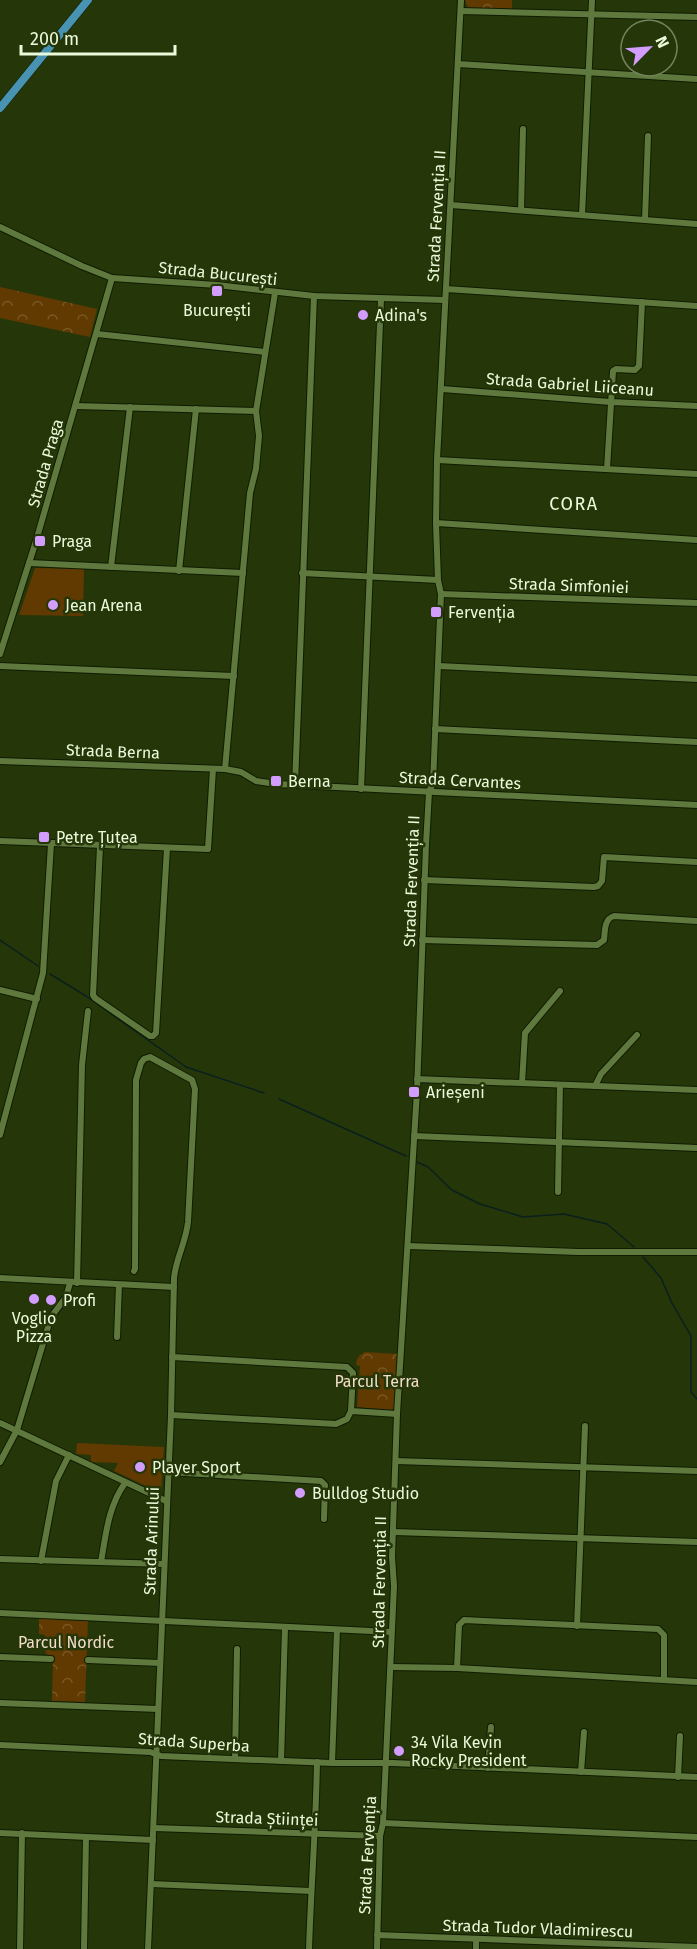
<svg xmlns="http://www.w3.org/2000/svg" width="697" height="1949" viewBox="0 0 697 1949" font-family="'Fira Sans',sans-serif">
  <defs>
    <pattern id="park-crowns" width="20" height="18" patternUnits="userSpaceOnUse" patternTransform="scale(1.5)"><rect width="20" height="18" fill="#613a01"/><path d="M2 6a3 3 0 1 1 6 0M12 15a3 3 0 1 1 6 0" fill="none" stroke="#785725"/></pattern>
  </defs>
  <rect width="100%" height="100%" fill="#253609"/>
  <g fill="url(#park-crowns)">
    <polygon points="465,0 512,0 512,9 468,8"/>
    <polygon points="0,287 97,309 90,337 0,318"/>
    <path d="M365 1352 398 1354 394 1408 391 1410 357 1407 360 1366 356 1365C356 1359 359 1355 365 1352Z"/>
    <polygon points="39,1618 88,1619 85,1702 52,1701 53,1657 50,1657 45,1652 45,1635 39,1634"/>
  </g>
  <g fill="#613a01">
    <polygon points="35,568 84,569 83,616 19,615"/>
    <polygon points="77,1443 164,1447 161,1493 114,1471 118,1463 91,1462 91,1455 76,1454"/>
  </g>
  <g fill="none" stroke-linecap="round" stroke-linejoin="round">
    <g stroke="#0a201e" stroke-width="1.5">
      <polyline points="0,940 38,966"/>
      <polyline points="50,974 86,996 186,1067 264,1093"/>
      <polyline points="279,1099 406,1156"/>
      <polyline points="417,1162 428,1167 452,1190 480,1204 523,1217 564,1214 607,1224 634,1247"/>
      <polyline points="643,1257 661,1278 672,1303 691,1336 691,1392 697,1399"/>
    </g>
    <g stroke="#101c01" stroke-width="8">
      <g id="minor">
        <polyline points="461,11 697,17"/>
        <polyline points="458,64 697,79"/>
        <polyline points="451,205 697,224"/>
        <polyline points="521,210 523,129"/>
        <polyline points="582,215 592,0"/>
        <polyline points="645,219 648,136"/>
        <polyline points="0,227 82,266 112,278 217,285 314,296 445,300"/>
        <polyline points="446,289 697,306"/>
        <polyline points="97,334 265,352"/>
        <polyline points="442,389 611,402 697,406"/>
        <polyline points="76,406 256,411"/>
        <polyline points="437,460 697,474"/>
        <polyline points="607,469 613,371 616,369 635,370 639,366 642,302"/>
        <polyline points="436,523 697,540"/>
        <polyline points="29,563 243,573"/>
        <polyline points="111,567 130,407"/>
        <polyline points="179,571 196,409"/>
        <polyline points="302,573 438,580"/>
        <polyline points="441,594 697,603"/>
        <polyline points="0,654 36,541 112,278"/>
        <polyline points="0,666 234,676"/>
        <polyline points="439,666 697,679"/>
        <polyline points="435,729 697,742"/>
        <polyline points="0,761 225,769 241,772 256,781 276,784 697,805"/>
        <polyline points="225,769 250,493 256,469 259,436 256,411 275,293"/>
        <polyline points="295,785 314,296"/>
        <polyline points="361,789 381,299"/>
        <polyline points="0,841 208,849 213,769"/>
        <polyline points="100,846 93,995 95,998 150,1036 153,1036 156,1033 167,848"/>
        <polyline points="424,880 594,887 598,886 602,881 604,857 697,862"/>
        <path d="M422 940 597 945 604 940C605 931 604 919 614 916L697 921"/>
        <polyline points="0,990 37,999"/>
        <polyline points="417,1079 697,1090"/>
        <polyline points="522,1083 525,1033 560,991"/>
        <polyline points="595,1086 601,1074 637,1035"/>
        <polyline points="0,1135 43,973 51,844"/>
        <polyline points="414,1136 697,1148"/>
        <polyline points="558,1192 560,1085"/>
        <polyline points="408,1246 578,1252 697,1252"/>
        <path d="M134 1271 135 1269 136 1080 141 1063 144 1059 150 1057 192 1080 195 1089 188 1222C186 1242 176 1258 174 1278L171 1415 148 1949"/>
        <polyline points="0,1278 174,1287"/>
        <polyline points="77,1283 82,1065 88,1011"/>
        <polyline points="117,1337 119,1285"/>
        <polyline points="172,1357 347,1367 353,1373 351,1411"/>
        <polyline points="171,1415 336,1424 347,1419 351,1411 397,1414"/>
        <polyline points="0,1423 166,1501"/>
        <polyline points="396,1461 697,1471"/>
        <polyline points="0,1462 17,1430 51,1317 66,1297 70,1283"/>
        <polyline points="168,1472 321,1481 325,1485 324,1519"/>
        <polyline points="394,1532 697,1542"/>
        <polyline points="0,1559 164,1564"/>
        <polyline points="41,1561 56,1481 69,1455"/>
        <path d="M101 1562C106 1534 108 1507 125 1483"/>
        <polyline points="0,1613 391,1632"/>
        <polyline points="577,1626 585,1426"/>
        <polyline points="0,1657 51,1659"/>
        <polyline points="88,1660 160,1663"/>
        <polyline points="391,1667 457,1668 697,1682"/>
        <polyline points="457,1668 459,1625 464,1620 658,1629 664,1635 664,1679"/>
        <polyline points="0,1703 158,1709"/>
        <polyline points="0,1745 150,1752 161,1756 332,1763 393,1763 697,1777"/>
        <polyline points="235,1759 237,1649"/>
        <polyline points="281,1761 285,1628"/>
        <polyline points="332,1763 337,1630"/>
        <polyline points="488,1768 491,1727"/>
        <polyline points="581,1772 584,1732"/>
        <polyline points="678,1777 680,1736"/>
        <polyline points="383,1823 697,1837"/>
        <polyline points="154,1828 380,1836"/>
        <polyline points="0,1833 153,1840"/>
        <polyline points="151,1884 311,1891"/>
        <polyline points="377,1935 697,1947"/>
        <polyline points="20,1949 22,1833"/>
        <polyline points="84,1949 86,1837"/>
        <path d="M309 1949C311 1887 316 1825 317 1762"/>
        <polyline points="377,1949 380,1836 383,1823 394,1586 392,1557 397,1414 417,1091 426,845 429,792 433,783 441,594 438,580 436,523 437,460 461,0"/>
        <polyline points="476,1949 476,1939"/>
      </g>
    </g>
    <g stroke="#101c01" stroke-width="9">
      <polyline id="major" points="0,108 88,0"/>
    </g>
    <use href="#minor" stroke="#5e783e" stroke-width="6"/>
    <use href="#major" stroke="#4892b2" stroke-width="8"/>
  </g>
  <g fill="#d29dfd" stroke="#253609" stroke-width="2">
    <rect x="211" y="285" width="12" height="12" rx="3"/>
    <circle cx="363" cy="315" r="6"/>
    <rect x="34" y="535" width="12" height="12" rx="3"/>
    <circle cx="53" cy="605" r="6"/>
    <rect x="430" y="606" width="12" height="12" rx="3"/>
    <rect x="270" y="775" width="12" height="12" rx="3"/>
    <rect x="38" y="831" width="12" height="12" rx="3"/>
    <rect x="408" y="1086" width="12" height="12" rx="3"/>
    <circle cx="34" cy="1299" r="6"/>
    <circle cx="51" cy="1300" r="6"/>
    <circle cx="140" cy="1467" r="6"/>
    <circle cx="300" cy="1493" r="6"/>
    <circle cx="399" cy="1751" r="6"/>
  </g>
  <g text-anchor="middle" stroke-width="5" stroke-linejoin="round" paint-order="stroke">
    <g font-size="16" fill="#ebfada" stroke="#253609">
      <text transform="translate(436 216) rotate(-87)" y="6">Strada Fervenția II</text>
      <text transform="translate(218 273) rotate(6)" y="6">Strada București</text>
      <text transform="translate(570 384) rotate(4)" y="6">Strada Gabriel Liiceanu</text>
      <text transform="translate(45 463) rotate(-74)" y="6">Strada Praga</text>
      <text transform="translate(569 585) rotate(2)" y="6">Strada Simfoniei</text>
      <text transform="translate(113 751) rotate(2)" y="6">Strada Berna</text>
      <text transform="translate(460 780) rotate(3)" y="6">Strada Cervantes</text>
      <text transform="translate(411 881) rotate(-88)" y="6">Strada Fervenția II</text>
      <text transform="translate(151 1541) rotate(-88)" y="6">Strada Arinului</text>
      <text transform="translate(379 1582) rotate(-89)" y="6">Strada Fervenția II</text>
      <text transform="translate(194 1742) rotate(4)" y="6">Strada Superba</text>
      <text transform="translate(267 1818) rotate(2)" y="6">Strada Științei</text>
      <text transform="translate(367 1855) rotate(-87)" y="6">Strada Fervenția</text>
      <text transform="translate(538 1928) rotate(2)" y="6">Strada Tudor Vladimirescu</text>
    </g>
    <g font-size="16" fill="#ebfada" stroke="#253609" text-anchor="start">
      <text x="217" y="316" text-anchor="middle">București</text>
      <text x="375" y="321">Adina's</text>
      <text x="52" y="547">Praga</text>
      <text x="65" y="611">Jean Arena</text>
      <text x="448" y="618">Fervenția</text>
      <text x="288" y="787">Berna</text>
      <text x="56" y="843">Petre Țuțea</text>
      <text x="426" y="1098">Arieșeni</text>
      <text x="63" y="1306">Profi</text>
      <text x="34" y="1324" text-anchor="middle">Voglio<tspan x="34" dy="18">Pizza</tspan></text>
      <text x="152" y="1473">Player Sport</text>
      <text x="312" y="1499">Bulldog Studio</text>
      <text x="411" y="1748">34 Vila Kevin<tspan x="411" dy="18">Rocky President</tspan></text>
    </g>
    <g font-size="16" fill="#f1ddc9" stroke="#253609">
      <text x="377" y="1387">Parcul Terra</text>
      <text x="66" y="1648">Parcul Nordic</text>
    </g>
    <g font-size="18" letter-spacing="1.5" fill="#ebfada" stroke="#253609">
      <text x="574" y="510">CORA</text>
    </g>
  </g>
  <g transform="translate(649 48) rotate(65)"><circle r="28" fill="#253609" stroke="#74845d" stroke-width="1.5"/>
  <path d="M0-4.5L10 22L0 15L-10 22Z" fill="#d29dfd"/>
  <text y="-9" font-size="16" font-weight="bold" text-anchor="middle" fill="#ebfada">N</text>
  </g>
  <path d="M21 45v9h154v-9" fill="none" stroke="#ebfada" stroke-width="3"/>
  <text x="30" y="45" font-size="18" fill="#ebfada" stroke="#253609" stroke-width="4.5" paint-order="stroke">200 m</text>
</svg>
